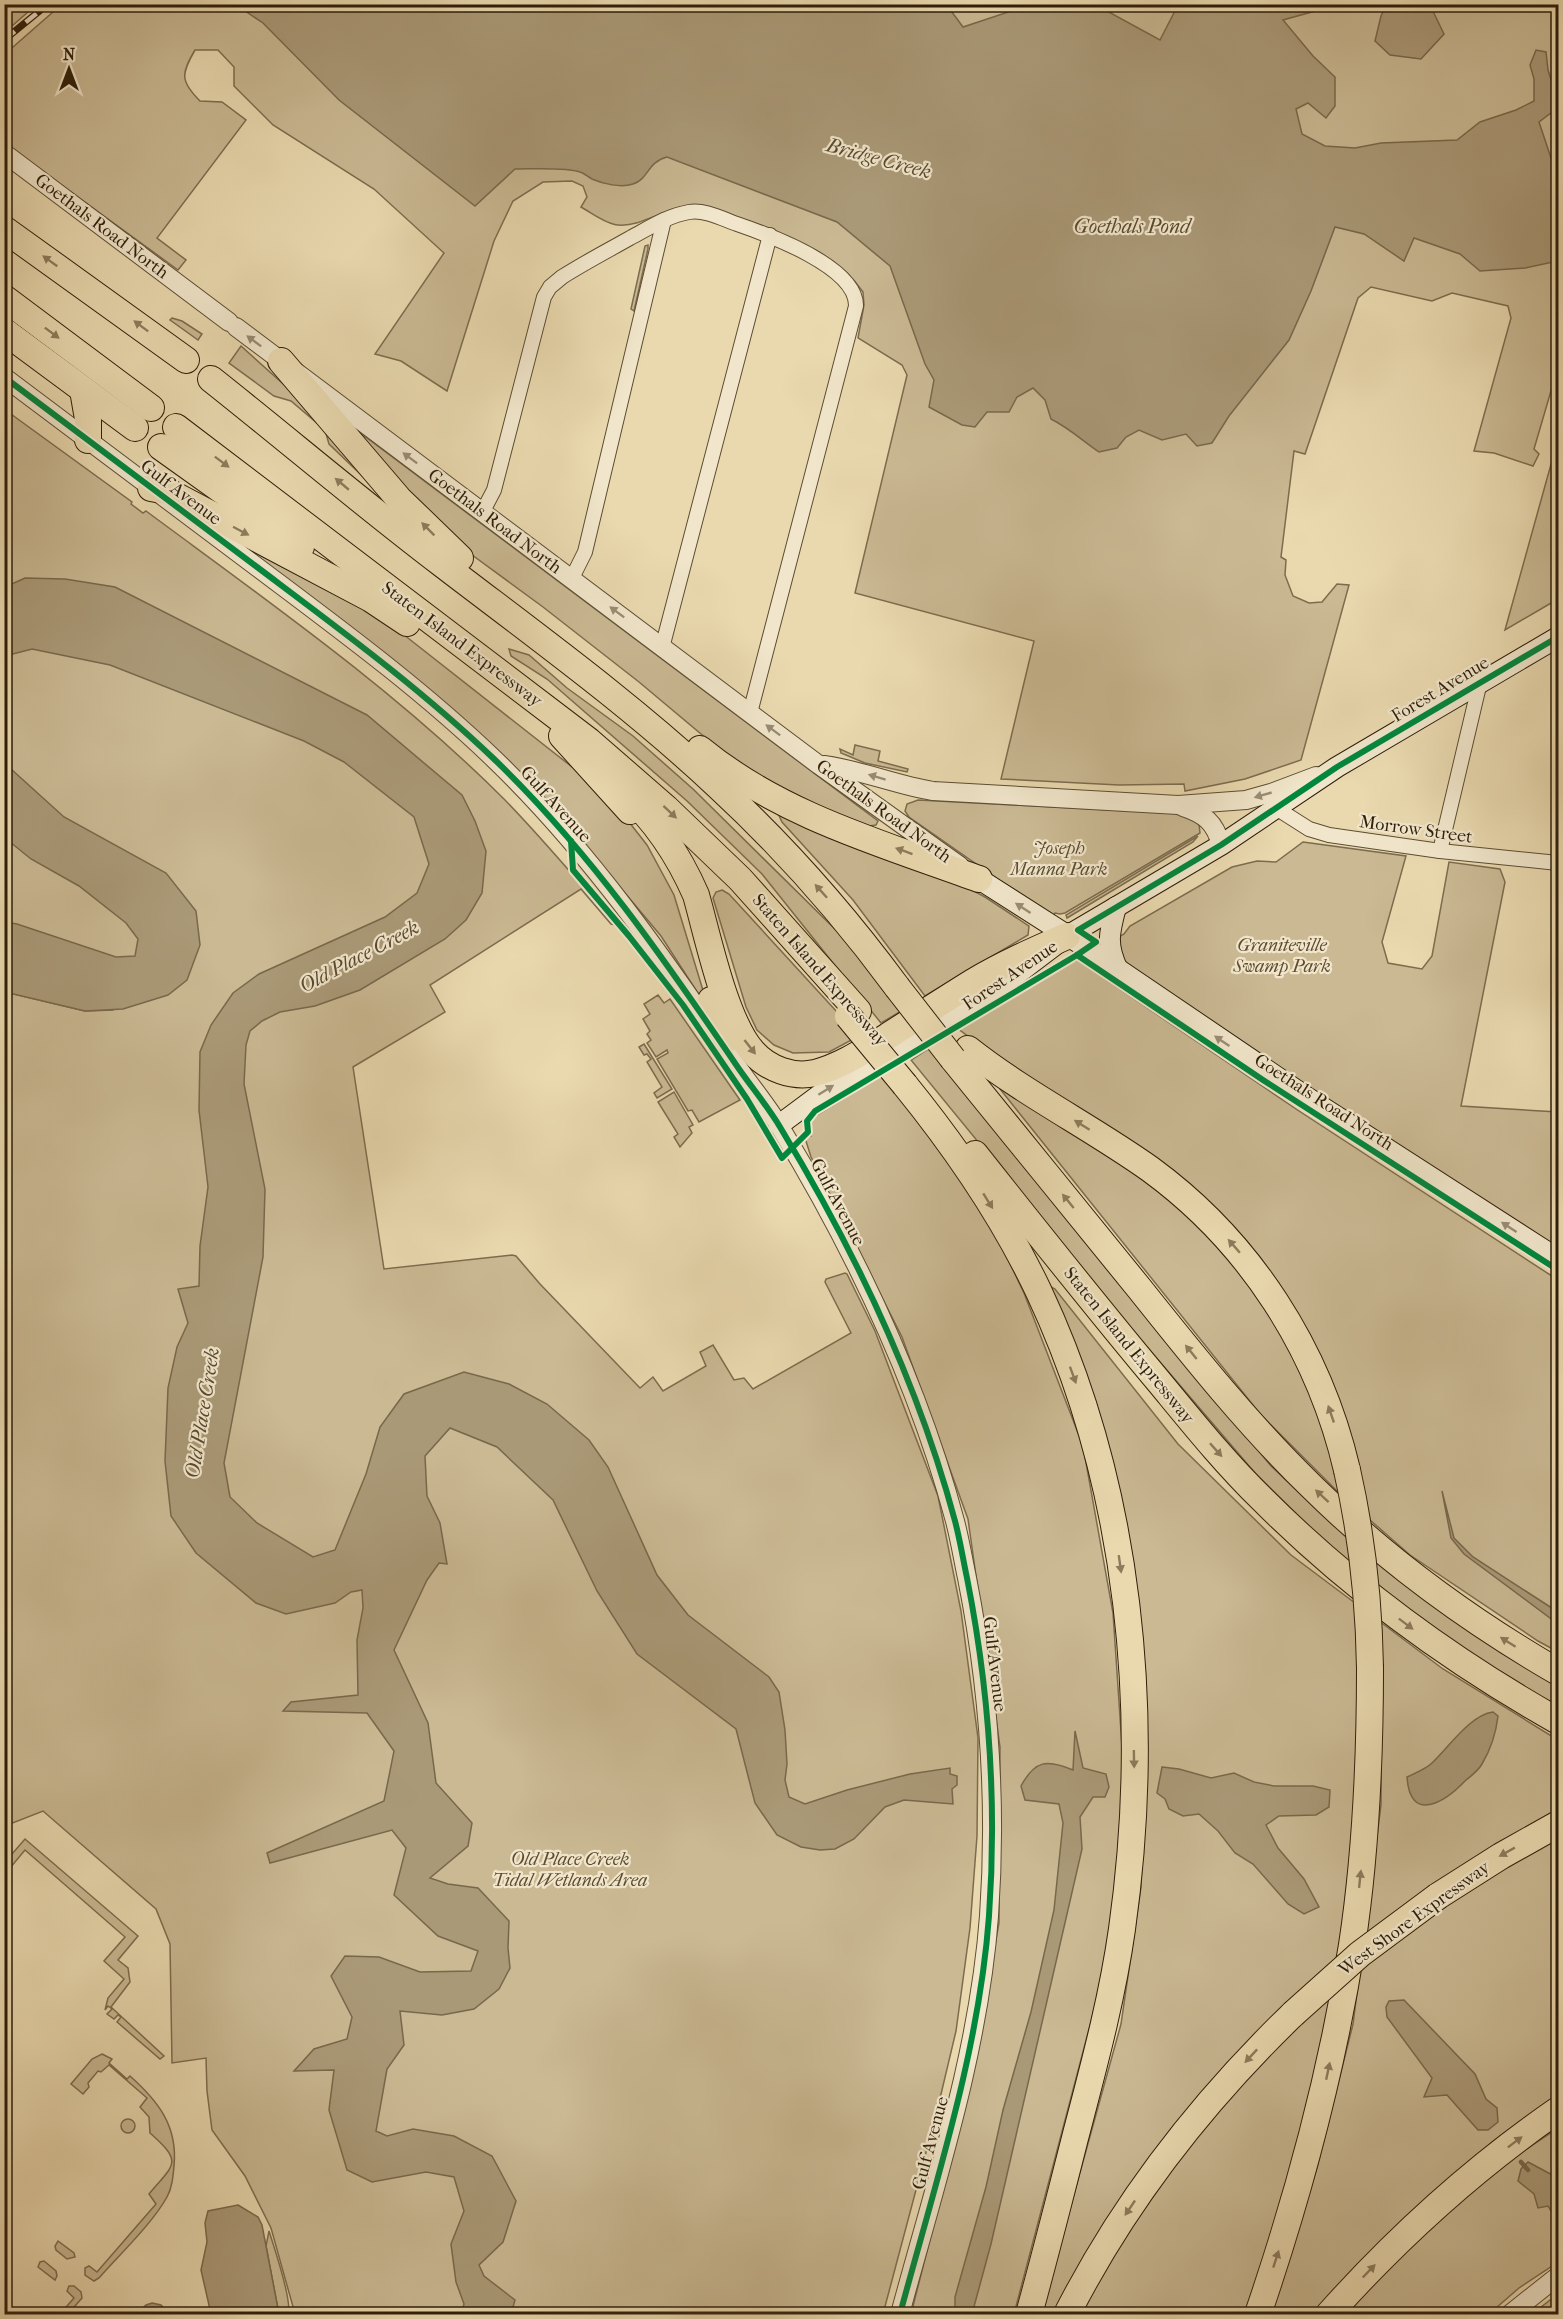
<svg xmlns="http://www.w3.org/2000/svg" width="1563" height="2319" viewBox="0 0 1563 2319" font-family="'IM FELL French Canon',serif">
  <rect width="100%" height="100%" fill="#ead9af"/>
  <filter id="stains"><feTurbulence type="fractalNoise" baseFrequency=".00333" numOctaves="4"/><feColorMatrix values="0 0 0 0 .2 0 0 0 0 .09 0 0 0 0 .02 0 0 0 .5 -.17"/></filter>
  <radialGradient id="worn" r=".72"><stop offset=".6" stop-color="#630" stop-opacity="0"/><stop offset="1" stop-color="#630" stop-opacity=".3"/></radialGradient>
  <g fill="#cab993" stroke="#7c6c4e" stroke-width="1.5">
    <polygon points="5,4 36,4 36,5 5,32"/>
    <path d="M61 5H1558V367L1534 449 1539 454 1533 466 1494 453 1474 451 1511 318 1508 306 1452 293 1432 301 1371 287 1358 298 1305 454 1294 451 1281 557 1286 560 1285 575 1293 596 1309 603 1322 602 1337 584 1349 585 1301 760 1245 779 1185 791 1184 784 1119 785 1001 779 1034 641 855 593 907 375 902 365 858 338 864 305 863 292C836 252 785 235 742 219 725 213 707 205 689 206 664 207 643 227 618 225 606 224 592 213 581 207L587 197 583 186 572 181 543 182 513 201 494 241 447 391 401 361 375 354 444 253 374 189 273 125 234 86V67L218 50H195C181 74 180 81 200 101L222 102 246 120 157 238 186 260 178 270 5 144V54Z"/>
    <polygon points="648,245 648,249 634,311 631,309 645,246"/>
    <polygon points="172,318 182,321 202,334 198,340 170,320"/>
    <polygon points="241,346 320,417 378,491 329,444 325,430 291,401 274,396 229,363"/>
    <path d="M4 409 132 502 131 504 143 513 146 511C269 602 396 691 504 799 543 839 579 882 616 925L611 924 581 889 430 985 445 1012 353 1067 384 1269 512 1255 516 1256 540 1284 640 1388 653 1377 663 1391 706 1366 700 1352 713 1345 734 1380 744 1378 753 1389 851 1333 825 1282 826 1279 845 1273 847 1274 875 1331 938 1496 961 1611 978 1738 977 1836 970 1928 956 2031 937 2111 883 2314H295L271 2228 245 2176 212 2130 207 2091 206 2058 172 2063 170 1944 156 1909 43 1811 5 1826V992L85 1011 112 1010 5 935Z"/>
    <polygon points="343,420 878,821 876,825 869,826 841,821 744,770 639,682 543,607 468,552 422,509"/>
    <polygon points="1553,457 1558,458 1558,599 1505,630"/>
    <polygon points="250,545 262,549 394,627 581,774 615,804 647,845 674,895 705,997 701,998 661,936 583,843 242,548"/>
    <polygon points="509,649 529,655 567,688 633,736 693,789 846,940 903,1010 881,1023 762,874 687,801 547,679 511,656"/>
    <polygon points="855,745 880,751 878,761 908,769 907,772 865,763 841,753 840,749 853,755"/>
    <polygon points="918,800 1186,814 1199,824 1200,833 1065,913 1060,914 1055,913 1052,917 909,817 905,811 907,804"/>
    <polygon points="775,807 935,870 985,897 1029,926 1028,935 925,996 853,900 782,822"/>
    <polygon points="1198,836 1193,842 1067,918 1066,915"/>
    <polygon points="1303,842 1406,856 1382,942 1388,963 1422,969 1432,956 1449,862 1500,869 1505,882 1461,1106 1558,1112 1558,1251 1124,968 1115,939 1124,934 1130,926 1232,867 1257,861 1276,862"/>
    <polygon points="722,890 729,894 859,1036 829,1052 793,1053 774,1045 757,1030 746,1007 713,898 716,892"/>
    <polygon points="1077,960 1296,1109 1558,1280 1558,1652 1538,1641 1410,1555 1370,1520 1352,1442 1306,1328 1242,1239 957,1028 1058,967"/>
    <polygon points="658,995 664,1003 670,999 740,1100 699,1122 692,1110 688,1111 657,1059 668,1053 667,1050 656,1057 647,1043 651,1040 647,1034 650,1031 643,1019 650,1014 644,1004"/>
    <polygon points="644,1044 672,1089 657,1098 654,1093 662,1087 647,1062 651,1059 647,1054 644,1055 639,1047"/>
    <polygon points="931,1047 1144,1311 1271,1466 1338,1529 1417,1594 1558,1684 1558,1706 1496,1673 1408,1610 1328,1545 1256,1474 1124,1320 911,1060"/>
    <polygon points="887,1072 977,1194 1024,1293 1083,1446 1113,1613 1125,1791 1109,1953 1014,2314 911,2314 972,2074 999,1923 1000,1747 968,1519 902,1337 811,1157 805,1138 811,1136 809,1124 812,1118"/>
    <polygon points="1004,1083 1192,1211 1288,1331 1331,1437 1344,1498 1261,1415 1000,1089"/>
    <polygon points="674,1092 693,1125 689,1127 692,1133 680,1147 674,1137 678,1134 658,1102"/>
    <polygon points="1044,1283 1055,1289 1178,1444 1291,1555 1443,1669 1558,1740 1558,1813 1445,1902 1558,1835 1558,2094 1492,2142 1396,2229 1316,2314 1271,2314 1317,2168 1353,2024 1381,1805 1382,1652 1361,1734 1348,1906 1323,2065 1248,2314 1079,2314 1118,2247 1189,2145 1324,1971 1057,2314 1041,2314 1121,2024 1141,1887 1145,1781 1140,1658"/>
    <polygon points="25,1839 138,1936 118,1960 128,1968 130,1982 111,2007 164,2056 160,2059 117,2022 121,2017 118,2015 114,2019 107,2014 112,2009 108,2006 105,2010 108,1998 124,1979 104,1961 125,1937 25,1850 5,1874 5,1862"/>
    <path d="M102 2054 112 2059 109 2063 127 2079 130 2076C158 2101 178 2126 174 2166 173 2177 172 2188 167 2197 152 2224 120 2254 99 2278L94 2281 85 2275V2268L89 2266 97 2272 156 2204 149 2194C174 2164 184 2163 150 2133L149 2117 140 2107 147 2098 109 2065 101 2072 98 2071 88 2083 89 2087 83 2094 71 2084 92 2059Z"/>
    <circle cx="128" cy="2126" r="7"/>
    <polygon points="1558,2128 1558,2262 1519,2288 1489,2314 1343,2314 1387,2264 1493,2171"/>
    <path d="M269 2231C274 2247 293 2302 288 2314H279L266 2246Z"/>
    <polygon points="58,2241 74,2253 75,2257 67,2259 56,2250 55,2246"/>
    <polygon points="44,2261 56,2271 57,2276 55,2280 38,2267 40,2262"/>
    <polygon points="69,2286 74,2286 81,2292 82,2298 68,2314 60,2314 74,2298 67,2291"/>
    <polygon points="1558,2294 1558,2314 1532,2314"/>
  </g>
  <g fill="#a97" stroke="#78684b" stroke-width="1.5">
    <path d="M946 4 963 27 1020 8 1096 5 1160 40 1178 5H1324L1319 10 1283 20 1313 56 1335 77V106L1326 118 1308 103 1296 109 1302 134 1325 146 1355 148 1381 143 1457 140 1480 122 1516 110 1534 101V79L1530 65 1536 50 1546 52 1548 70 1554 89 1558 88V112L1555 110 1539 122 1554 167 1558 168V261L1525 268 1480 271 1460 254 1414 238 1404 261 1364 234 1335 227 1311 291 1289 340 1229 416 1212 443 1197 446 1186 434 1162 440 1139 430 1126 437 1117 448 1099 452C1083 441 1069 428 1051 419L1045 400 1033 388 1017 397 1009 412H987L975 427 962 425 929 407 934 380 925 364 890 266 837 222 667 157C647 162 649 179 633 184 621 188 603 184 592 179 588 177 584 173 580 172 566 167 531 169 515 169L475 206 339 100 263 23 245 11 223 5Z"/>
    <polygon points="1386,5 1430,5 1444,34 1421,59 1390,55 1375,41 1381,16"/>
    <polygon points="25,578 65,579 115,587 367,715 462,795 475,821 486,851 482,893 466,920 445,939 360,990 315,1006 280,1012 262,1021 250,1031 246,1045 244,1084 265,1189 263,1257 224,1463 230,1497 257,1523 313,1557 335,1550 366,1474 380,1427 404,1394 464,1372 509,1384 547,1404 589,1440 608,1467 657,1575 688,1615 769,1677 779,1692 785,1730 787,1764 785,1780 789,1797 805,1804 847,1790 910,1774 950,1768 950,1774 957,1776 957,1785 952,1789 953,1804 904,1800 885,1807 854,1839 835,1849 820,1850 801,1847 777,1835 755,1803 736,1729 637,1654 597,1591 553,1500 497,1447 450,1428 425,1456 427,1496 440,1523 447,1564 439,1563 427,1580 394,1650 428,1723 436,1783 472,1823 468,1846 430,1878 448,1884 478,1888 509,1921 508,1948 510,1968 499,1989 474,2009 442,2015 400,2011 404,2045 387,2069 376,2131 387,2136 413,2129 454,2136 492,2156 516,2201 503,2242 479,2265 484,2276 515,2300 511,2314 461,2314 464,2304 456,2282 451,2244 464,2211 454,2177 426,2172 372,2182 347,2170 329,2110 334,2070 294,2071 314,2049 347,2039 352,2017 331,1976 345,1956 379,1957 420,1972 471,1971 478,1951 438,1936 394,1895 406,1848 392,1830 270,1863 267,1853 384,1801 394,1751 367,1713 283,1711 291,1702 358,1695 357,1640 363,1608 362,1590 351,1592 335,1603 286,1614 256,1603 196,1553 171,1516 165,1461 168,1388 177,1347 188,1323 178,1289 199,1286 200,1246 208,1187 199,1110 200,1052 211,1025 233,993 259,974 385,917 417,893 429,864 414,817 344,762 304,741 110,665 32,649 5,656 5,587"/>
    <polygon points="4,759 11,769 64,817 166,873 196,911 200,945 187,980 168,995 123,1009 85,1011 5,992 5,922 17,924 116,957 135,956 138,939 126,923 79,886 31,859 5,838"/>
    <polygon points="1442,1491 1454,1538 1473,1557 1558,1612 1558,1624 1464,1554 1451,1538"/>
    <path d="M1493 1712 1498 1716C1496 1733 1491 1749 1482 1764 1478 1771 1471 1776 1465 1781 1445 1802 1410 1824 1407 1777 1415 1773 1426 1769 1432 1763 1449 1747 1470 1715 1493 1712Z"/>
    <path d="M1075 1731 1083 1768 1106 1774 1109 1787 1105 1797H1093L1080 1817 1082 1849 991 2244 972 2314H955V2297L986 2187 1003 2110 1031 2012 1054 1910 1063 1823 1059 1804 1025 1800 1021 1786C1035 1760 1047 1759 1073 1770Z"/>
    <polygon points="1162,1767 1179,1769 1211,1778 1234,1773 1254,1782 1274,1786 1313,1786 1330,1790 1329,1807 1316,1815 1279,1816 1266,1825 1278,1848 1304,1879 1319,1907 1304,1914 1288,1904 1253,1864 1235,1853 1218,1831 1199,1814 1183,1816 1169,1809 1165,1799 1157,1793"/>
    <polygon points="1404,2000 1475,2074 1486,2099 1497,2108 1498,2122 1488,2130 1478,2130 1447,2095 1424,2097 1432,2078 1387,2017 1386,2007 1389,2001"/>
    <polygon points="1528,2162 1558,2178 1558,2222 1548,2206 1538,2208 1534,2194 1518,2181 1521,2169"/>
    <polygon points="238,2205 258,2217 262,2225 279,2314 211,2314 201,2270 207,2242 205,2223 208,2211"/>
    <polygon points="152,2303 161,2305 169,2314 137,2314 146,2305"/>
  </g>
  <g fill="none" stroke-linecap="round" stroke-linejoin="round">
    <polyline stroke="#78684b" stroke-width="4.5" points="1521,2162 1528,2170"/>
    <g stroke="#5c4d32" stroke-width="16">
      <g id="minor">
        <path d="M483 511 494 490 544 297 550 287 562 277C584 263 607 251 630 238 649 228 667 216 689 212 704 209 723 219 737 224 769 235 857 267 856 306L750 713"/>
        <polyline points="572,578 585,552 664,220"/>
        <polyline points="662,648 770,235"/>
        <polyline points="1276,808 1309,829 1329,835 1440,851 1558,863"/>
        <polyline points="1440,851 1480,682"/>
      </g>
    </g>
    <g stroke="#5c4d32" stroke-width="20">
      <g id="tertiary">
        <polyline points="4,153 229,322"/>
        <polyline points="236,327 819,765 960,866"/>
        <path d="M4 377C89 440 173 504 257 567 338 628 420 688 493 758 589 850 665 960 739 1069 753 1089 768 1107 780 1127 854 1249 918 1383 955 1521 960 1540 963 1559 967 1578 989 1689 997 1803 989 1916 979 2052 935 2184 900 2314"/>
        <path d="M824 765C861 770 896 785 933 791L1178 805 1246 800 1271 793 1316 776"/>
        <path d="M1183 807C1204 814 1215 822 1221 845"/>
        <polyline points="1510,2314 1558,2276"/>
      </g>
    </g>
    <g stroke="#2d1e09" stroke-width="22">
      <g id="secondary">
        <polyline points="979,879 1087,948 1308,1098 1558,1259"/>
        <path d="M1116 907C1109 933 1106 945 1118 970"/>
        <polyline points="779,1125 826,1090 918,1036 1017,974 1067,936 1221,845 1337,767 1558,637"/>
      </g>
    </g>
    <g stroke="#2d1e09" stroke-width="28">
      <g id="motorway">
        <polyline points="4,229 186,360"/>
        <polyline points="4,298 151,408"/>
        <polyline points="4,331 135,428"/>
        <polyline points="281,361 399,499 460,558"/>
        <path d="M211 379C288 440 363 504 442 564 536 636 633 706 719 787 785 848 844 915 897 987"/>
        <polyline points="83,390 88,419 88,440"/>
        <polyline points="176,427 589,741 666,808 740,879 858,1011"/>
        <polyline points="161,447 301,547"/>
        <polyline points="151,488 167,491 371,599 407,623"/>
        <polyline points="562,736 630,811"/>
        <path d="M700 749C780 815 883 844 979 879"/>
        <path d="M624 792C656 821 679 856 696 895 708 937 725 1021 753 1052 768 1069 793 1078 815 1073 842 1066 865 1050 888 1036 916 1018 944 1000 973 982 1003 964 1035 950 1067 936"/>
        <polyline points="711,1000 723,1043"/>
        <path d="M968 1049C1025 1094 1091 1127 1150 1169 1250 1242 1319 1350 1347 1470"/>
        <path d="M953 1059C1015 1135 1077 1212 1139 1288 1194 1357 1249 1426 1312 1487 1385 1559 1470 1621 1558 1672"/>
        <path d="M905 1085C957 1149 1004 1218 1039 1292 1131 1488 1152 1716 1122 1929 1112 2000 1093 2069 1075 2138 1060 2197 1045 2256 1029 2314"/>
        <path d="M975 1154C1036 1231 1097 1308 1160 1383 1193 1423 1225 1463 1262 1499 1350 1587 1450 1660 1558 1721"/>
        <polyline points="1438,1896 1501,1856 1558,1824"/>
        <path d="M1067 2314C1124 2202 1202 2102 1293 2014"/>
        <path d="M1258 2314C1299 2194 1332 2071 1352 1945 1366 1853 1370 1761 1370 1668"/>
        <path d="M1329 2314C1397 2238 1474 2168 1558 2110"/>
      </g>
    </g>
    <use href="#minor" stroke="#f1e6cb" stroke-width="14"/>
    <use href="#tertiary" stroke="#f1e6cb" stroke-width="18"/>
    <use href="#secondary" stroke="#f1e6cb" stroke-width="20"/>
    <use href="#motorway" stroke="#ead9af" stroke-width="26"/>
    <g stroke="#2d1e09" stroke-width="7">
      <polyline id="rail" points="4,40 48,4"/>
    </g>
    <use href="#rail" stroke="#f1e6cb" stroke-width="4.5" stroke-dasharray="14" stroke-linecap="butt"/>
    <g stroke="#2d1e09" stroke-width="28" stroke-linecap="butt">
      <g id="motorway-bridge">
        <polyline points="897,987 953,1059"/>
        <polyline points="848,1016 905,1085"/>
        <path d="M1347 1470C1362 1536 1369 1602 1370 1668"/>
        <polyline points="1293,2014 1360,1954 1438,1896"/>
      </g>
    </g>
    <use href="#motorway-bridge" stroke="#ead9af" stroke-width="26"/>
    <g stroke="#f1e6cb" stroke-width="10">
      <g id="cycleway">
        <path d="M4 377C89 440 173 504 257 567 338 628 420 688 493 758 589 850 665 960 739 1069 753 1089 768 1107 780 1127 854 1249 918 1383 955 1521 960 1540 963 1559 967 1578 989 1689 997 1803 989 1916 979 2052 935 2184 900 2314"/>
        <polyline points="571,841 573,870 629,936 683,1005 747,1099 782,1158 808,1132 807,1121 815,1111 1077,955 1096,942 1078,930 1221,845 1337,767 1558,637"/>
        <polyline points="1077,955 1263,1080 1558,1270"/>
      </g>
    </g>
    <use href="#cycleway" stroke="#00873e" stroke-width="6"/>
  </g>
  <defs><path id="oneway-solid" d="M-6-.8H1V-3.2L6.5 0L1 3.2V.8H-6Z" transform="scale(1.5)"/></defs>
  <g fill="#8c7c5c">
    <use href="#oneway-solid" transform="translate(50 261) rotate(-144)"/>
    <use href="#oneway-solid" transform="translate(141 326) rotate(-143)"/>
    <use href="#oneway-solid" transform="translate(52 333) rotate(37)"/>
    <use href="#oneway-solid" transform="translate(222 462) rotate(37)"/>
    <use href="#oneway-solid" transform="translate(342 484) rotate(-140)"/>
    <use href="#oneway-solid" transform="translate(428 529) rotate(-135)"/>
    <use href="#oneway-solid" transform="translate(241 531) rotate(28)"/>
    <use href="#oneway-solid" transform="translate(670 812) rotate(43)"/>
    <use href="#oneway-solid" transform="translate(904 851) rotate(-160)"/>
    <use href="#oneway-solid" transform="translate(821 891) rotate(-132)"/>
    <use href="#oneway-solid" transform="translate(750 1047) rotate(52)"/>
    <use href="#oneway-solid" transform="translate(1082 1125) rotate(-148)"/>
    <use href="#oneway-solid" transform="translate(988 1201) rotate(58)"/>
    <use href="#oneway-solid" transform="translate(1068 1201) rotate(-129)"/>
    <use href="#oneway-solid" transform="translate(1234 1246) rotate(-131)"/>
    <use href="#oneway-solid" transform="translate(1191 1352) rotate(-129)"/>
    <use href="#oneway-solid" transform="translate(1073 1375) rotate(70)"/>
    <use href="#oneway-solid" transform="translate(1331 1414) rotate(-109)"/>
    <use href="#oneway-solid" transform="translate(1216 1450) rotate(48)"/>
    <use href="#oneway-solid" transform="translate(1322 1496) rotate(-137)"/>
    <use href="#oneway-solid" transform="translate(1120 1564) rotate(82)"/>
    <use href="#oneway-solid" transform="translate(1406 1624) rotate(37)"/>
    <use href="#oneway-solid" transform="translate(1508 1642) rotate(-148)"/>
    <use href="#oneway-solid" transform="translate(1134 1759) rotate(89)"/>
    <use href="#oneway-solid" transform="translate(1507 1852) rotate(151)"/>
    <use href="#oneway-solid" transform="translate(1360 1879) rotate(-84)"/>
    <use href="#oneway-solid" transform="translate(1251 2056) rotate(133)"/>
    <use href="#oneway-solid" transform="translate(1328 2071) rotate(-78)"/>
    <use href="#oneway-solid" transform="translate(1515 2142) rotate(-37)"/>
    <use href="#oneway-solid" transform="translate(1130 2208) rotate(124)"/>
    <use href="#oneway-solid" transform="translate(1276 2259) rotate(-72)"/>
    <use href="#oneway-solid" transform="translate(1369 2271) rotate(-46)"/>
  </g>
  <g fill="#998c74">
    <use href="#oneway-solid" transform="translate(254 341) rotate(-143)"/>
    <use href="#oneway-solid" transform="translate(410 458) rotate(-143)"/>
    <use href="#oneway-solid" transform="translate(617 612) rotate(-143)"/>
    <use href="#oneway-solid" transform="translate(773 730) rotate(-143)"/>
    <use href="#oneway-solid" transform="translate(877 777) rotate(-163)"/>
    <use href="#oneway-solid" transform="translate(1263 795) rotate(164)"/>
    <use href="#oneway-solid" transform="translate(1023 908) rotate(-147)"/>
    <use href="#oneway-solid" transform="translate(1222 1041) rotate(-146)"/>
    <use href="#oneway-solid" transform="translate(826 1090) rotate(-32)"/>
    <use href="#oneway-solid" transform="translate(1509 1227) rotate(-147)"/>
  </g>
  <g text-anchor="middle" stroke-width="4.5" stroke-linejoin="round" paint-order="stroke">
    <g font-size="18" fill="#2d1e09" stroke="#f1e6cb">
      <text transform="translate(102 226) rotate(37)" y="6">Goethals Road North</text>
      <text transform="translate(181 492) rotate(37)" y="6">Gulf Avenue</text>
      <text transform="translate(495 521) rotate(37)" y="6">Goethals Road North</text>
      <text transform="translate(462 644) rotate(37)" y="6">Staten Island Expressway</text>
      <text transform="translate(1440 689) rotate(-31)" y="6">Forest Avenue</text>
      <text transform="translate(556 804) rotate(48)" y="6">Gulf Avenue</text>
      <text transform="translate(884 811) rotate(36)" y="6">Goethals Road North</text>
      <text transform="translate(1416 829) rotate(8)" y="6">Morrow Street</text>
      <text transform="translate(820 970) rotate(49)" y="6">Staten Island Expressway</text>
      <text transform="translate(1010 975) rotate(-34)" y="6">Forest Avenue</text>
      <text transform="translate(1324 1102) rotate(33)" y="6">Goethals Road North</text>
      <text transform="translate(838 1202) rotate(62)" y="6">Gulf Avenue</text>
      <text transform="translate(1129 1345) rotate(51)" y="6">Staten Island Expressway</text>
      <text transform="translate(995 1664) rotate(83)" y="6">Gulf Avenue</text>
      <text transform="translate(1414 1918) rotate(-36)" y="6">West Shore Expressway</text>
      <text transform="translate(930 2143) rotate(-75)" y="6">Gulf Avenue</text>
    </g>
    <g font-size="18" font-style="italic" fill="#5c4c32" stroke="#f1e6cb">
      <text x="1059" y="854">Joseph<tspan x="1059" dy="21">Manna Park</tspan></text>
      <text x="1282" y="951">Graniteville<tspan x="1282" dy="21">Swamp Park</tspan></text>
      <text x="570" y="1865">Old Place Creek<tspan x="570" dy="21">Tidal Wetlands Area</tspan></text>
    </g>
    <g font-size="20" font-style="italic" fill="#594930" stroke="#f1e6cb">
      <text transform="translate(879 158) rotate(15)" y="7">Bridge Creek</text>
      <text x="1132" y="233">Goethals Pond</text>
      <text transform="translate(359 956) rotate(-28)" y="7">Old Place Creek</text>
      <text transform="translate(202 1413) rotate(-81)" y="7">Old Place Creek</text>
    </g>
  </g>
  <rect width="1563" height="2319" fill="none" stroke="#ead9af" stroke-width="24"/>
  <rect x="6" y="6" width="1551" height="2307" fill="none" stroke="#2d1e09" stroke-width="3"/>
  <rect x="12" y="12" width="1539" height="2295" fill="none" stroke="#2d1e09" stroke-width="1.5"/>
  <g transform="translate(69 69)" stroke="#f1e6cb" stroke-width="4.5" paint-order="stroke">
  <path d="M0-4.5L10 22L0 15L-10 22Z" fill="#2d1e09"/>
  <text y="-9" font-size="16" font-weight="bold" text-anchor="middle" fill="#2d1e09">N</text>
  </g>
  <rect width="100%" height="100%" filter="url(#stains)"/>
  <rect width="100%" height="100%" fill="url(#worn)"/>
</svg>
